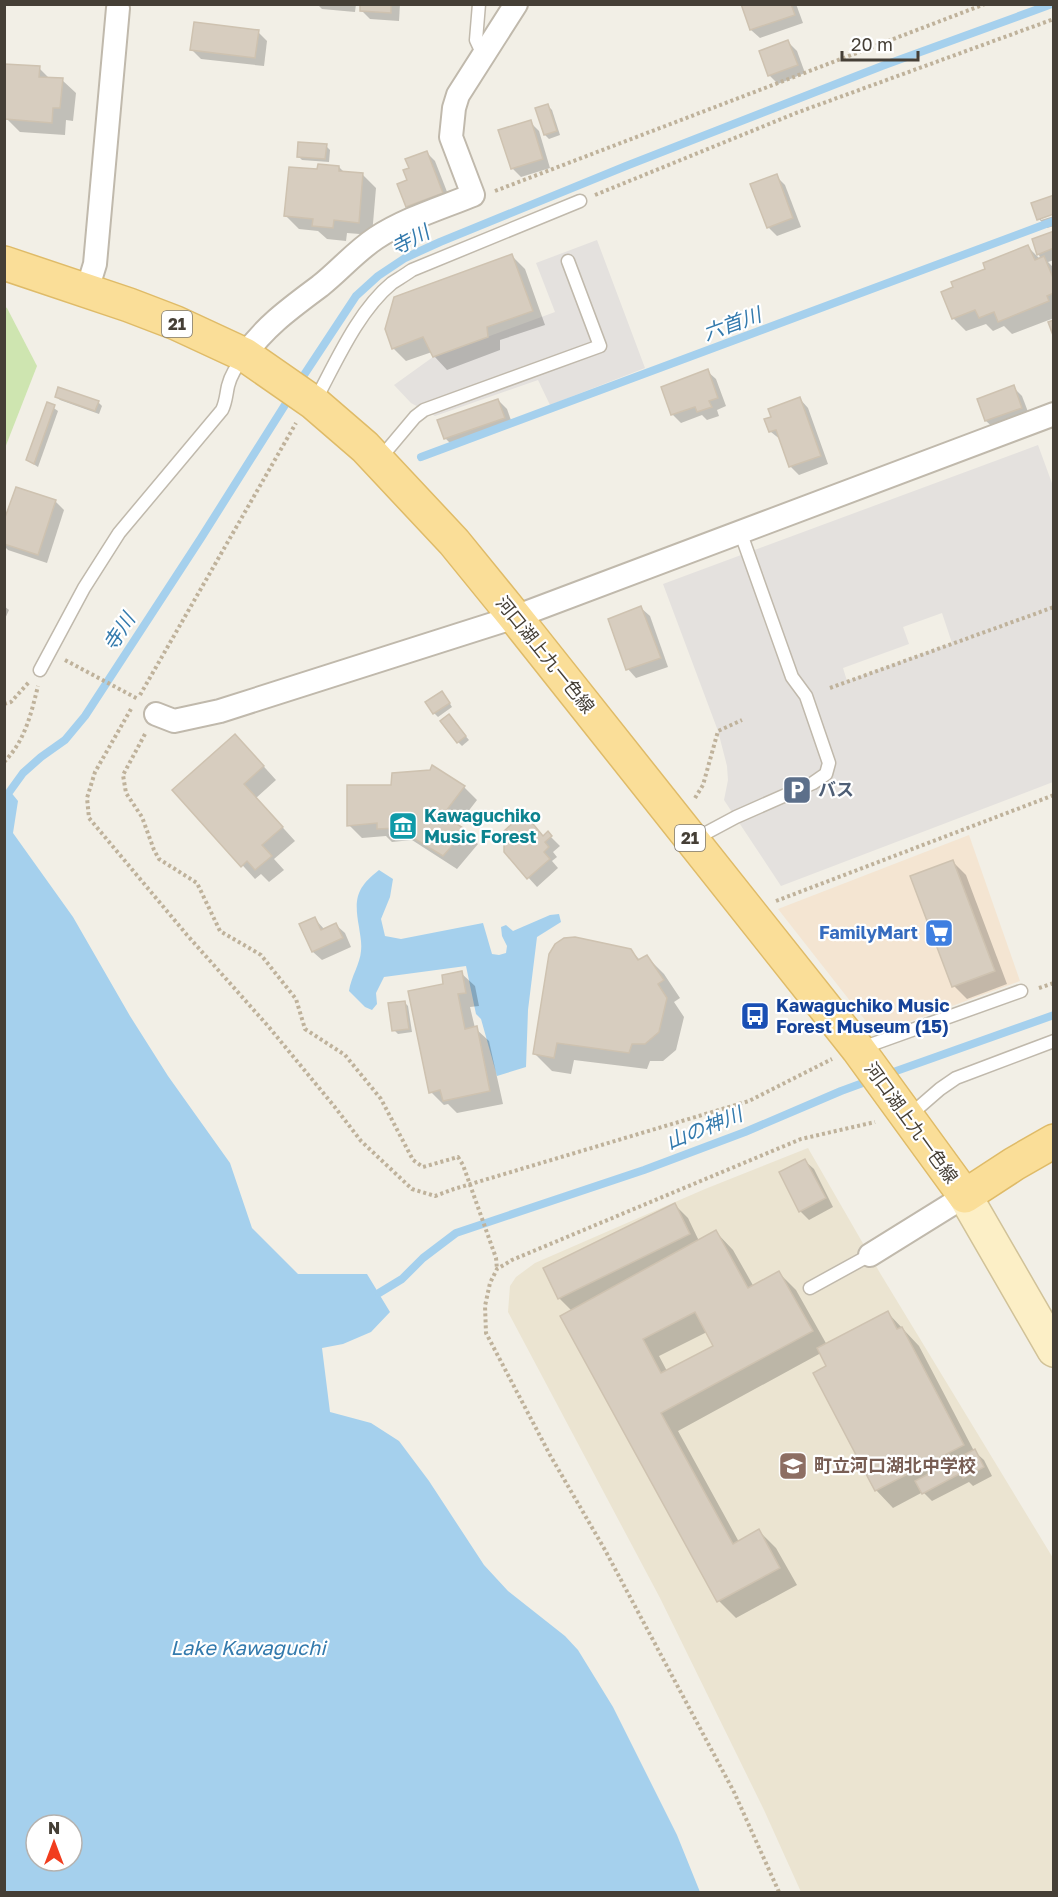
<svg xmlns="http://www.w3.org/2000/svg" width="1058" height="1897" viewBox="0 0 1058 1897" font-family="'Golos Text','Noto Sans JP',sans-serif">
  <rect width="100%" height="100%" fill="#f2efe6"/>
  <polygon fill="#f4e5d2" points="969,835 1020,981 876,1034 778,909"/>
  <polygon fill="#ebe4d1" points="808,1148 880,1273 1053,1558 1053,1892 801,1892 764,1810 660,1598 508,1312 510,1286 516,1277 535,1263 705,1189"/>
  <polygon fill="#cee5b0" points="5,307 7,308 37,366 5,448"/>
  <g fill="#e4e1de" fill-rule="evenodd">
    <polygon points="597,240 645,368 550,405 538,380 435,416 411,403 394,385 433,357 555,312 536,263"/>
    <path d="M1038 445 1053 486V782L781 886 724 800 728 780 727 766 718 731 663 584ZM942 613 952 643 847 681 843 668 909 644 903 627Z"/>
  </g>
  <g fill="#a5d0ed" fill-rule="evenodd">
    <path d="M4 790 10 791 18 801 13 833 73 917 130 1016 168 1076 230 1163 252 1228 298 1274H367L390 1312 371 1332 343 1344 322 1348 330 1412 371 1423 399 1441 429 1481 484 1565 508 1591 565 1636 578 1650 613 1707 677 1835 700 1892H5ZM36 1825H72V1861H36Z"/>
    <path d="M379 870 393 879 390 897 381 919 385 936 401 939 483 923 492 954 499 955 506 953 507 946 502 936 501 927 506 925 513 931 550 915 559 914 561 922 537 937 528 1010 526 1067 497 1076 481 1019 476 1014 466 966 384 977 376 993 377 1004 372 1010 365 1007 349 991C351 977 360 964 361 951 362 942 360 935 359 927 354 899 356 888 379 870Z"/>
  </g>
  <g fill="#0003" fill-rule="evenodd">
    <polygon points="317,4 356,4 355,12 322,9"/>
    <polygon points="362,4 400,4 399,21 370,19 361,10"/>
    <polygon points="742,4 796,4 803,23 760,38 751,30"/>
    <polygon points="258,32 267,41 264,66 201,59 192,50"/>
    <polygon points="788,42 797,51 805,73 778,84 769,75"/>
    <polygon points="4,65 39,68 50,79 62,80 76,93 73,121 66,120 65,135 20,132 7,119 7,116 4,116"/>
    <polygon points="548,106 552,110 560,135 549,139 545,135"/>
    <polygon points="530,122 539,131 550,168 521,177 512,168"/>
    <polygon points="326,146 330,150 329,162 302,160 298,156"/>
    <polygon points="426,152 435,161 451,202 416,215 407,206 410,168"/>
    <polygon points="339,167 345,173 363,175 376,188 372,235 347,233 346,241 327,239 318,231 299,229 286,216 318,171"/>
    <polygon points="776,176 785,185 801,227 777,236 768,227"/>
    <polygon points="1054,216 1054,226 1047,228 1039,219 1041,217 1041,220"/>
    <polygon points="1054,233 1054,260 1048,262 1054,268 1054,318 1012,334 1004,326 993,331 986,324 966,331 953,318 987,270 1028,247 1041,260 1033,240"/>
    <polygon points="512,256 525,269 545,325 500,340 500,350 447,370 434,356 432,352 406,361 393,348"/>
    <polygon points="707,371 716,379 726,406 717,410 719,416 707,420 702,415 681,423 673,415 663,388"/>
    <polygon points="1013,387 1022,396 1030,417 995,429 986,421"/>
    <polygon points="56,396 98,402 102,406 99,414 60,400"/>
    <polygon points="800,399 808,408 828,464 799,475 790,466 781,440 771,432 766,420 773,418"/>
    <polygon points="498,400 507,409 513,426 454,447 445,438"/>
    <polygon points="48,404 58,411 38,467 27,460"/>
    <polygon points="55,501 64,510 47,563 8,550 4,546 4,525"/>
    <polygon points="4,606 9,610 4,621"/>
    <polygon points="641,608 650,616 668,667 636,678 628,669"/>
    <polygon points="446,697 452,707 438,717 434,713"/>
    <polygon points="452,720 469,740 462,746 458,742"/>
    <polygon points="248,749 276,780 256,798 295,841 274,859 284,870 269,882 261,874 255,879 174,790"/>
    <polygon points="464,787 477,800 457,826 478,844 457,869 412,840 392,842 386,836 362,838 349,825"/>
    <polygon points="533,824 544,837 548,834 560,846 553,852 557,857 552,861 558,868 537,887 505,852"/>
    <polygon points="953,862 966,875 1007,984 967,999 954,986"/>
    <polygon points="315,919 325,930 336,925 345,933 351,947 322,960 313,952 301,925"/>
    <polygon points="630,950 640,960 647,957 664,974 680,998 674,1002 684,1017 676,1050 663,1061 650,1061 647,1069 574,1060 571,1074 552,1071 535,1054"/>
    <polygon points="461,973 475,986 479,1006 470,1007 475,1028 489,1041 503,1104 457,1113 448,1104 444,1105 431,1092 445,985"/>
    <polygon points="404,1002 408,1006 412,1032 398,1034 394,1030"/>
    <polygon points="805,1161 814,1169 833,1207 809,1220 800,1211"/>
    <path d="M675 1205 688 1218 699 1241 716 1232 733 1250 754 1287 779 1273 796 1290 827 1345 888 1313 919 1346 974 1451 984 1460 992 1476 973 1486 969 1482 932 1501 923 1492 893 1508 876 1490 828 1366 821 1353 678 1431 739 1542 759 1531 776 1548 797 1585 736 1618 719 1601 572 1311 559 1298ZM707 1332 715 1347 667 1371 659 1356Z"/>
  </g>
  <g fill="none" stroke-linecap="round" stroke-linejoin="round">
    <g stroke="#a5d0ed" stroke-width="8">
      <polyline points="298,384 356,296 378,276 405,258 440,242 626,166 882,66 1052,4"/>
      <polyline points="421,457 1054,221"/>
      <polyline points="10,791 23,773 41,757 65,740 85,716 201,538 290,397"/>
      <polyline points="885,1075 1054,1015"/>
      <polyline points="379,1293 402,1279 423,1258 456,1233 644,1170 745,1132 841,1091 871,1080"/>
    </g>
  </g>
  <g fill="#d7cdbf" stroke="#cec2b0" stroke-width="1.5" fill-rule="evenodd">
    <polygon points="360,4 391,4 391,13 360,11"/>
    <polygon points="741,4 791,4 795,15 750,30"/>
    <polygon points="194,22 259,30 255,58 190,50"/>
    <polygon points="788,40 798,65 768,76 759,51"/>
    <polygon points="4,64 40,66 39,77 63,78 60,108 53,108 52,123 5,119"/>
    <polygon points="548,104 557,131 544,135 535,108"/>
    <polygon points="531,120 543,159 511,169 498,130"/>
    <polygon points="298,142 327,144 325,159 297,157"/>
    <polygon points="427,151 443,193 406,207 397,184 407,180 403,170 409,168 405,159"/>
    <polygon points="318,164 339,166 339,171 363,173 359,223 334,220 333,228 312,226 313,219 284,216 289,167 317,169"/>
    <polygon points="777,174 793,218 767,228 750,184"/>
    <polygon points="1054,195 1054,214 1037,220 1031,203"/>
    <polygon points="1054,231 1054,248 1037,255 1032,239"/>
    <polygon points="1028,245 1035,260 1044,256 1054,280 1054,293 1047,296 1049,301 998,322 994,312 979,318 975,310 952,319 941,292 953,287 951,282 985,269 983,263"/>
    <polygon points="512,254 533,311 487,327 488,337 433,357 423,337 392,349 385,329 394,297"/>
    <polygon points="1054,320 1054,338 1048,322"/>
    <polygon points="708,369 718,398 709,401 712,407 697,412 695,407 671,415 661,387"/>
    <polygon points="1014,385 1022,408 985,421 977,399"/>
    <polygon points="58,387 99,401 95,411 55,397"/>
    <polygon points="800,397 821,456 789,467 776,430 769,432 764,419 771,417 768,409"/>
    <polygon points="498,399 505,418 444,439 437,420"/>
    <polygon points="47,402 55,405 34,464 26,460"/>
    <polygon points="16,487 56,500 38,555 4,544 4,520"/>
    <polygon points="641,606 661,658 626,670 608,619"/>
    <polygon points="442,691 450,703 433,714 425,702"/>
    <polygon points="449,714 466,736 457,743 440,721"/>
    <polygon points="235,734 264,766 244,784 283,827 262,845 272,856 255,870 247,861 241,867 172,790"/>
    <polygon points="432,765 465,786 443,815 466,830 443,856 397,828 377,829 377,823 347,826 347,785 391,785 392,773 430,770"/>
    <polygon points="524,813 543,836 548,831 552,836 545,842 549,847 544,852 550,859 527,879 504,852 504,831"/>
    <polygon points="953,860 995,971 952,987 910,876"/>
    <polygon points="315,917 321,930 336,923 343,938 312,952 299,924"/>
    <polygon points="575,937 631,949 638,960 647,955 664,980 658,984 667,998 659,1032 645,1044 632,1044 629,1053 557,1043 554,1058 533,1054 549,954 555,944 564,938"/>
    <polygon points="462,971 466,993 458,994 465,1029 477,1026 490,1091 443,1101 440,1090 429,1093 408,991 443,984 442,975"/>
    <polygon points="405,1001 409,1029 392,1031 388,1003"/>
    <polygon points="805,1159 826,1198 799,1212 779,1172"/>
    <polygon points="675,1203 690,1234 558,1299 543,1268"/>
    <path d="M716 1230 748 1288 779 1271 813 1331 661 1413 733 1544 759 1529 780 1568 717 1602 560 1316ZM695 1312 713 1346 661 1373 643 1339Z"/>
    <polygon points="888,1311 897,1329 902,1327 964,1445 875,1491 813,1373 826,1366 817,1348"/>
    <polygon points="975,1449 984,1467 963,1478 961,1473 922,1494 915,1481"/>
  </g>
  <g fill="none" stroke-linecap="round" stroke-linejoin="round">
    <g stroke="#c0b9ac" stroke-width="15">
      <g id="lane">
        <polyline points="479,4 476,40 483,55"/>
        <path d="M315 401C336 362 358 311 392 283 398 279 405 275 412 270L580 201"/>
        <polyline points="378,461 415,417 424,410 600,346 568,261"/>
        <path d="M40 670 84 588 119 533 222 410C226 402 226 395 228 386 231 374 237 365 245 356"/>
        <polyline points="693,840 736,817 813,783 826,774 829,763 806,696 792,677 740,531"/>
        <polyline points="859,1049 1021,991"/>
        <polyline points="910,1115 940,1089 956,1078 1054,1041"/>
        <polyline points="810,1288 870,1255"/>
      </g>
    </g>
    <g stroke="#c0b9ac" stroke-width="26">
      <g id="street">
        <polyline points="87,290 95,264 118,8"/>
        <path d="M245 355C265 326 292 307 320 286 339 271 355 252 376 238 405 219 441 208 473 195L451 137 454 108 458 95 516 4"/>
        <polyline points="156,714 174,721 220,711 515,617 1054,414"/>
        <polyline points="870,1255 965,1196"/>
      </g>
    </g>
    <g stroke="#d1c298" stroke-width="36">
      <polyline id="secondary" points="965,1196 1054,1350"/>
    </g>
    <g stroke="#dfbb68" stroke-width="36">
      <polyline id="primary" points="4,263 129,305 176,323 245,355 314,403 365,447 454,542 515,617 858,1049 965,1196 1014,1164 1054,1141"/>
    </g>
    <g stroke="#bfb29b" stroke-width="4" stroke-dasharray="3 3" stroke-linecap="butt">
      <polyline points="495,191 985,4"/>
      <polyline points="595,195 796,113 1054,19"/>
      <polyline points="65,660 138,699"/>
      <polyline points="830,688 1054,607"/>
      <polyline points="140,695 296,423"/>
      <polyline points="4,704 11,702 29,682"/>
      <polyline points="131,709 95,772 87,798 89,818 187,935 268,1026 334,1106 361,1141 412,1189 435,1196 454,1189 749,1101 832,1059"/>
      <polyline points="145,734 123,775 126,793 142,817 154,850 159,859 197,883 220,931 261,955 296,999 305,1029 345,1055 381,1099 413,1160 423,1167 458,1157 463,1165 496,1258 497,1269"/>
      <path d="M4 762C25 741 31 714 38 686"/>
      <polyline points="695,798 703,785 718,731 742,720"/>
      <polyline points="776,901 1054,795"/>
      <polyline points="1039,988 1054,983"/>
      <polyline points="779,1892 734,1792 605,1550 550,1455 486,1333 485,1306 490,1283 497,1269 512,1260 801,1139 875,1122"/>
    </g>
    <use href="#lane" stroke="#fff" stroke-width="12"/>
    <use href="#street" stroke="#fff" stroke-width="22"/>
    <use href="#secondary" stroke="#fcefc6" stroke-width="33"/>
    <use href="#primary" stroke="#fade98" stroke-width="33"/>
  </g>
  <defs>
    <g id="parking-square" transform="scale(1.5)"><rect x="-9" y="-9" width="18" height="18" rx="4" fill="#5c6f8a" stroke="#fff"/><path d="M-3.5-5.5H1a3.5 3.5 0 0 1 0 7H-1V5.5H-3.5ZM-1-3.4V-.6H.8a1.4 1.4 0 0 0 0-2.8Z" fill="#fff"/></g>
    <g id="museum-square" transform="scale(1.5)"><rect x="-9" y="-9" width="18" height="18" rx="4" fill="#0f9aa8" stroke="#fff"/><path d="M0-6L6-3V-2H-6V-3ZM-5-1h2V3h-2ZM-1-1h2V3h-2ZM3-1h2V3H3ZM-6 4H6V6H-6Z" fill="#fff"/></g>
    <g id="supermarket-square" transform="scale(1.5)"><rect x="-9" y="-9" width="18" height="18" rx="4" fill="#3f7fe0" stroke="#fff"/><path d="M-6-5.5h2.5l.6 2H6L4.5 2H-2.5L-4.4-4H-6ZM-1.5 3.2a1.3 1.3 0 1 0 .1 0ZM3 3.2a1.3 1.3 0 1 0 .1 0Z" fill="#fff"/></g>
    <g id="bus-square" transform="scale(1.5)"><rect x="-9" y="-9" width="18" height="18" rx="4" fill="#1a4fb4" stroke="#fff"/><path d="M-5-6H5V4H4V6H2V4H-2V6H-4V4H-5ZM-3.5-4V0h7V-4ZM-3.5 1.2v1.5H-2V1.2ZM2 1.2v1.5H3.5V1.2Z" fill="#fff"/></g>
    <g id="school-square" transform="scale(1.5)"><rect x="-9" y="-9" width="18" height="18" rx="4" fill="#8d6e63" stroke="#fff"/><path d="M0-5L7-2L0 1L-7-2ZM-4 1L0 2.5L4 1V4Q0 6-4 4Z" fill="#fff"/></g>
  </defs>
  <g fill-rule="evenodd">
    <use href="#parking-square" x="797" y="790"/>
    <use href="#museum-square" x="403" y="826"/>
    <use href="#supermarket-square" x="939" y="933"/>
    <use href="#bus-square" x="755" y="1016"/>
    <use href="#school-square" x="793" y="1466"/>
  </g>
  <g text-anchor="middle" stroke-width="4.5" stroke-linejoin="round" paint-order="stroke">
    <g fill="#fff" stroke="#7d7972" stroke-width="1.5">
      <rect x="162" y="311" width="30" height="26" rx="4.5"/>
      <rect x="675" y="825" width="30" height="26" rx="4.5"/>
    </g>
    <g font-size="16" font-weight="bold" fill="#453f36">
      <text x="177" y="330">21</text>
      <text x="690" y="844">21</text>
    </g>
    <g font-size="18" fill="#453f36" stroke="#fff">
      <text transform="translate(545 655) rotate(51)" y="6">河口湖上九一色線</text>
      <text transform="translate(911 1123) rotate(54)" y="6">河口湖上九一色線</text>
    </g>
    <g font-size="18" font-weight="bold" fill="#4e5e75" stroke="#fff" text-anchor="start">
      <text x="818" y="796">バス</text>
    </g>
    <g font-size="18" font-weight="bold" fill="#0d838f" stroke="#fff" text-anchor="start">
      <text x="424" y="822">Kawaguchiko<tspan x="424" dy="21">Music Forest</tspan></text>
    </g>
    <g font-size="18" font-weight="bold" fill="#366cbe" stroke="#fff" text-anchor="end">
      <text x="918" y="939">FamilyMart</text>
    </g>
    <g font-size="18" font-weight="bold" fill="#164399" stroke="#fff" text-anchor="start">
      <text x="776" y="1012">Kawaguchiko Music<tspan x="776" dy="21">Forest Museum (15)</tspan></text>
    </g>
    <g font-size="18" font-weight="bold" fill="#785e54" stroke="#fff" text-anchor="start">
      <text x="814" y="1472">町立河口湖北中学校</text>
    </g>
    <g font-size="20" font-style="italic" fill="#337aad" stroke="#fff">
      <text transform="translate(410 240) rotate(-28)" y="7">寺川</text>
      <text transform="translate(732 324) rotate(-20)" y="7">六首川</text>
      <text transform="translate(119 632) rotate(-57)" y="7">寺川</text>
      <text transform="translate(704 1128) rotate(-22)" y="7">山の神川</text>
      <text x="248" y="1655">Lake Kawaguchi</text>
    </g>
  </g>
  <rect width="1058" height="1897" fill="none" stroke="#453f36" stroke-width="12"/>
  <g transform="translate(54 1843)"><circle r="28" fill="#ffffff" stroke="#b5b2af" stroke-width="1.5"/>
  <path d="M0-4.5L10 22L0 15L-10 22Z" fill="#f13d1e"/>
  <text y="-9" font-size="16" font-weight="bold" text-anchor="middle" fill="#453f36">N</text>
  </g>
  <path d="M842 51v9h76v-9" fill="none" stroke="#453f36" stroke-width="3"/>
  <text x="851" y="51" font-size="18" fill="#453f36" stroke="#ffffff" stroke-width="4.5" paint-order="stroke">20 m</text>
</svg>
